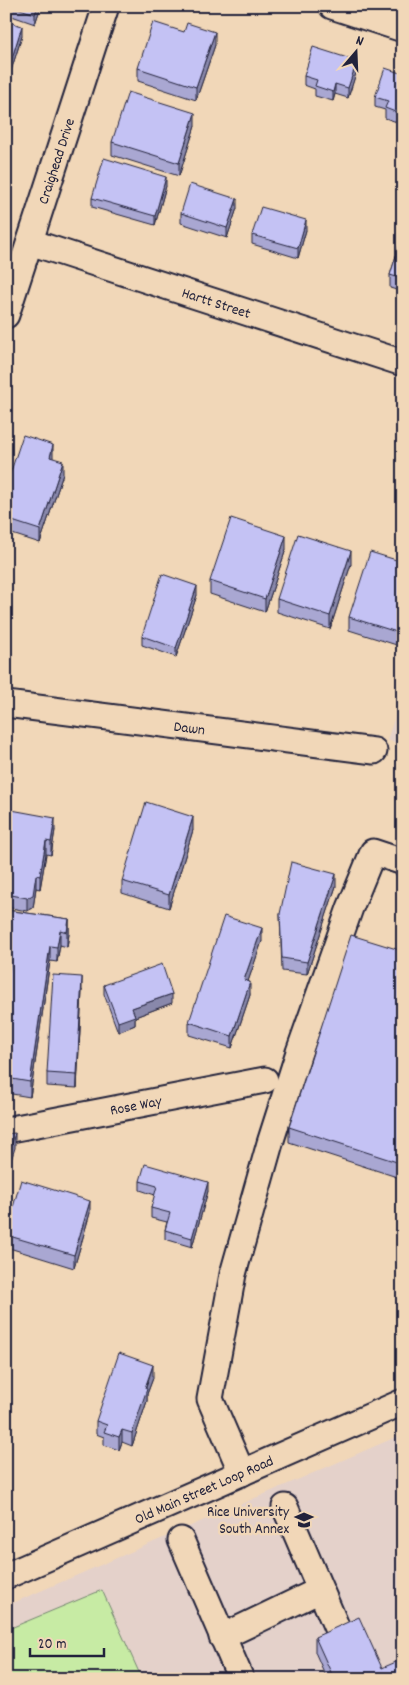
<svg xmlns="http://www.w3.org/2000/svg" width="409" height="1685" viewBox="0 0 409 1685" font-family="Dekko,sans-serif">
  <rect width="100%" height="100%" fill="#f1d7b8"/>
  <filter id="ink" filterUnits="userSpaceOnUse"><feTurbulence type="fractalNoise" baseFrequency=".02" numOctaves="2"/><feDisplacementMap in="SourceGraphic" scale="10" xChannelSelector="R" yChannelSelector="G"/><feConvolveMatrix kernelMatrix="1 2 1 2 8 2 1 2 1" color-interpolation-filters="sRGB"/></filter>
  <g filter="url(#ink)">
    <g fill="#e4d1ca">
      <polygon points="403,693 403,745 387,740"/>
      <polygon points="403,1434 403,1679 6,1679 6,1606"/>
    </g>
    <polygon fill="#c7eba4" stroke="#748670" points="102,1590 142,1679 6,1679 6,1630"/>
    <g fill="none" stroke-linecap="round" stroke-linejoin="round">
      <g stroke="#22223b" stroke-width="29">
        <g id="minor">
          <polyline points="332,6 403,29"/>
          <path id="s1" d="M30 242 403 363"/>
          <path id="s2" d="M6 315 106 6"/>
          <path id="s3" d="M6 704 374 751"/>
          <path id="s4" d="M6 1130 265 1080"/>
          <polyline points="242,1473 210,1399 233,1274 270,1143 299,1052 350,908 373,852 403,862"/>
          <polyline points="285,1507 342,1640"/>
          <polyline points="181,1540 241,1679"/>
          <path id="s5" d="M6 1576 403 1402"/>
          <polyline points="222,1637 320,1590"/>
        </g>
      </g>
      <use href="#minor" stroke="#f1d7b8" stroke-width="25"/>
    </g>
    <g fill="#a9a7d2" stroke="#22223b">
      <polygon points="6,6 41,6 35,24 6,14"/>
      <polygon points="6,21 22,36 7,83 6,83"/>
      <polygon points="215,45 196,100 138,81 138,68"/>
      <polygon points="357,70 348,98 335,94 333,101 315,96 315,89 304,85 304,76"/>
      <polygon points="403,74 403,124 385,118 385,110 375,107 375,97"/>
      <polygon points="195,126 179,176 112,155 112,142"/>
      <polygon points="166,186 155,225 92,207 92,198"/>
      <polygon points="237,208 227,238 181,223 181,213"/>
      <polygon points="306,230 298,258 252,244 252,235"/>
      <polygon points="403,234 403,292 390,288 390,275"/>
      <polygon points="53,458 63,474 40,543 6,532 6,486"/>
      <polygon points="286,549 265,612 210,594 210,581"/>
      <polygon points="403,562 403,647 349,630 349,617"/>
      <polygon points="351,564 330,629 277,612 277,599"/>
      <polygon points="197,595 176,657 142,645 142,636"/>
      <polygon points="6,809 55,830 51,855 46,854 40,889 36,888 33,908 27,911 6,907"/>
      <polygon points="193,830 169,908 122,893 122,881"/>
      <polygon points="336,886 307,974 282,971 280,914"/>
      <polygon points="6,910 69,919 69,934 67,947 60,945 57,962 50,961 30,1097 6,1093 6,986 7,978 6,978"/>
      <polygon points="262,941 248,981 250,995 232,1048 189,1035 189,1022"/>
      <polygon points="403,951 403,1179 289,1142 289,1127"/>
      <polygon points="104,985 172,1003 135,1017 135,1025 118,1032 104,994"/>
      <polygon points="82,990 77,1088 47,1086 47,1073"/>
      <polygon points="140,1181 208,1191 192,1247 165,1239 165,1230 167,1222 151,1218 151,1208 155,1195 140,1190"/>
      <polygon points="90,1213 74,1268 6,1247 6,1231"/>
      <polygon points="153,1378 147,1394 147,1401 132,1446 122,1442 119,1450 104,1445 104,1437 96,1434 96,1421"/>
      <polygon points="315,1637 382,1668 403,1679 327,1679 315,1652"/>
    </g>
    <g fill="#8988ab" stroke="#22223b">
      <polygon points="38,6 41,6 35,24 35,14"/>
      <polygon points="22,26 22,36 7,83 7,74"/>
      <polygon points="215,32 215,45 196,100 196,87"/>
      <polygon points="357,61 357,70 348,98 348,88"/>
      <polygon points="335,84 335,94 333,101 333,92"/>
      <polygon points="195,113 195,126 179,176 179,163"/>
      <polygon points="166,177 166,186 155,225 155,216"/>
      <polygon points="237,199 237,208 227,238 227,228"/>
      <polygon points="306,220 306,230 298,258 298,248"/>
      <polygon points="53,445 53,458 50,470 50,457"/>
      <polygon points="63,461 63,474 40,543 40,530"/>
      <polygon points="286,536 286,549 265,612 265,599"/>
      <polygon points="351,551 351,564 330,629 330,616"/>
      <polygon points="197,586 197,595 176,657 176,648"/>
      <polygon points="193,817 193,830 169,908 169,895"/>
      <polygon points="55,818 55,830 51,855 51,842"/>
      <polygon points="46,841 46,854 40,889 40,876"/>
      <polygon points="336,874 336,886 307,974 307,962"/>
      <polygon points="36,875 36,888 33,908 27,911 27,898"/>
      <polygon points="69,919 69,934 67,947 67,932"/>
      <polygon points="262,928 262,941 244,993 244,980"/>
      <polygon points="60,930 60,945 57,962 57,947"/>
      <polygon points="50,946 50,961 30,1097 30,1082"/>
      <polygon points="82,977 82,990 77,1088 77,1075"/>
      <polygon points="250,982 250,995 232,1048 232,1036"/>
      <polygon points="172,994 172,1003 135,1017 135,1025 118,1032 118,1022 132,1008"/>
      <polygon points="15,1133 15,1148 6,1175 6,1161"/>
      <polygon points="208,1182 208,1191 192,1247 192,1238"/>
      <polygon points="90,1201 90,1213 74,1268 74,1255"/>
      <polygon points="153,1365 153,1378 147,1394 147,1401 132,1446 132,1433"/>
      <polygon points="122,1430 122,1442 119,1450 119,1437"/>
    </g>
    <g fill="#c4c2f4" stroke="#22223b">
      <polygon points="11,6 38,6 35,14"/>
      <polygon points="6,21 22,26 7,74 6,73"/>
      <polygon points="153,22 184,32 187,23 215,32 196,87 138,68"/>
      <polygon points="313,47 357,61 348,88 335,84 333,92 315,86 317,80 304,76"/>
      <polygon points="385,68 403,74 403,115 385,108 388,101 375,97"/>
      <polygon points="128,92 195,113 179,163 112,142"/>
      <polygon points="104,158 166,177 155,216 92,198"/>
      <polygon points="190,184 237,199 227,228 181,213"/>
      <polygon points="261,207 306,220 298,248 252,235"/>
      <polygon points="403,234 403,279 390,275"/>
      <polygon points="23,435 53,445 50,457 63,461 40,530 6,519 6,486"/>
      <polygon points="231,518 286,536 265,599 210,581"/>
      <polygon points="298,534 351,551 330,616 277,599"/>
      <polygon points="370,552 403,562 403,634 349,617"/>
      <polygon points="162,574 197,586 176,648 142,636"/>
      <polygon points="146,802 193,817 169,895 122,881"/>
      <polygon points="6,809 55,818 51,842 46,841 40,876 36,875 33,895 27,898 6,894"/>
      <polygon points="291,862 336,874 307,962 282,958 280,914"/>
      <polygon points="6,910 69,919 67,932 60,930 57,947 50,946 30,1082 6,1078 6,986 10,964 6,963"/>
      <polygon points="224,916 262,928 244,980 250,982 232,1036 189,1022"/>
      <polygon points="351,935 403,951 403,1164 289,1127"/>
      <polygon points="162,964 172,994 132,1008 135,1016 118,1022 104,985"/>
      <polygon points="53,975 82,977 77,1075 47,1073"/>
      <polygon points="15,1133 6,1161 6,1134"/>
      <polygon points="145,1164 208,1182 192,1238 165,1230 170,1213 151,1208 157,1186 140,1181"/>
      <polygon points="21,1180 90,1201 74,1255 6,1235 6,1231"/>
      <polygon points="119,1353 153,1365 145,1388 147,1389 132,1433 122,1430 119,1437 104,1432 107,1425 96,1421"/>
      <polygon points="359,1617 382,1668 403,1659 403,1679 334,1679 315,1637"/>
    </g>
  </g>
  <defs>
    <g id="university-bare" transform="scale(1.5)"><path d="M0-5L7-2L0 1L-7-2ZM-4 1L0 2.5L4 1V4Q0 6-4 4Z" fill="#22223b" stroke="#f1d7b8" stroke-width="2.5" paint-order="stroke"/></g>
  </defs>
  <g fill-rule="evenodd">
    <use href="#university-bare" x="304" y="1520"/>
  </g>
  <g text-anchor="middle" stroke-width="5" stroke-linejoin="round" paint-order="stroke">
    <g font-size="15" fill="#22223b" stroke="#f1d7b8">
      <text dy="5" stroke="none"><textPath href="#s2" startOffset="162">Craighead Drive</textPath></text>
      <text dy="5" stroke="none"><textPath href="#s1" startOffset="196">Hartt Street</textPath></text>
      <text dy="5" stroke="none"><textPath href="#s3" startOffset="185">Dawn</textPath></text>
      <text dy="5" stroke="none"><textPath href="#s4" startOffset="132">Rose Way</textPath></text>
      <text dy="5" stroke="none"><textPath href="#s5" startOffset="216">Old Main Street Loop Road</textPath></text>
    </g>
    <g font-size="15" fill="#22223b" stroke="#f1d7b8" text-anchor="end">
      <text x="289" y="1516">Rice University<tspan x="289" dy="17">South Annex</tspan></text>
    </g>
  </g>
  <rect width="409" height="1685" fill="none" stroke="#f1d7b8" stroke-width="25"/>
  <rect x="12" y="12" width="384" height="1660" fill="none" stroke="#22223b" stroke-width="2" filter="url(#ink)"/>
  <g transform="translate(356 52) rotate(19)" stroke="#f1d7b8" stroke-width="4" paint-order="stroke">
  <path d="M0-4L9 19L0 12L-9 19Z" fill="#22223b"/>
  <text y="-8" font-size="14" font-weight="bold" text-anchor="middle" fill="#22223b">N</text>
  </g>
  <path d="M30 1648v8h74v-8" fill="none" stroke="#22223b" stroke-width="2.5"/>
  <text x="38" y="1648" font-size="15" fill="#22223b" stroke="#f1d7b8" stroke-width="4" paint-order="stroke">20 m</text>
</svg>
